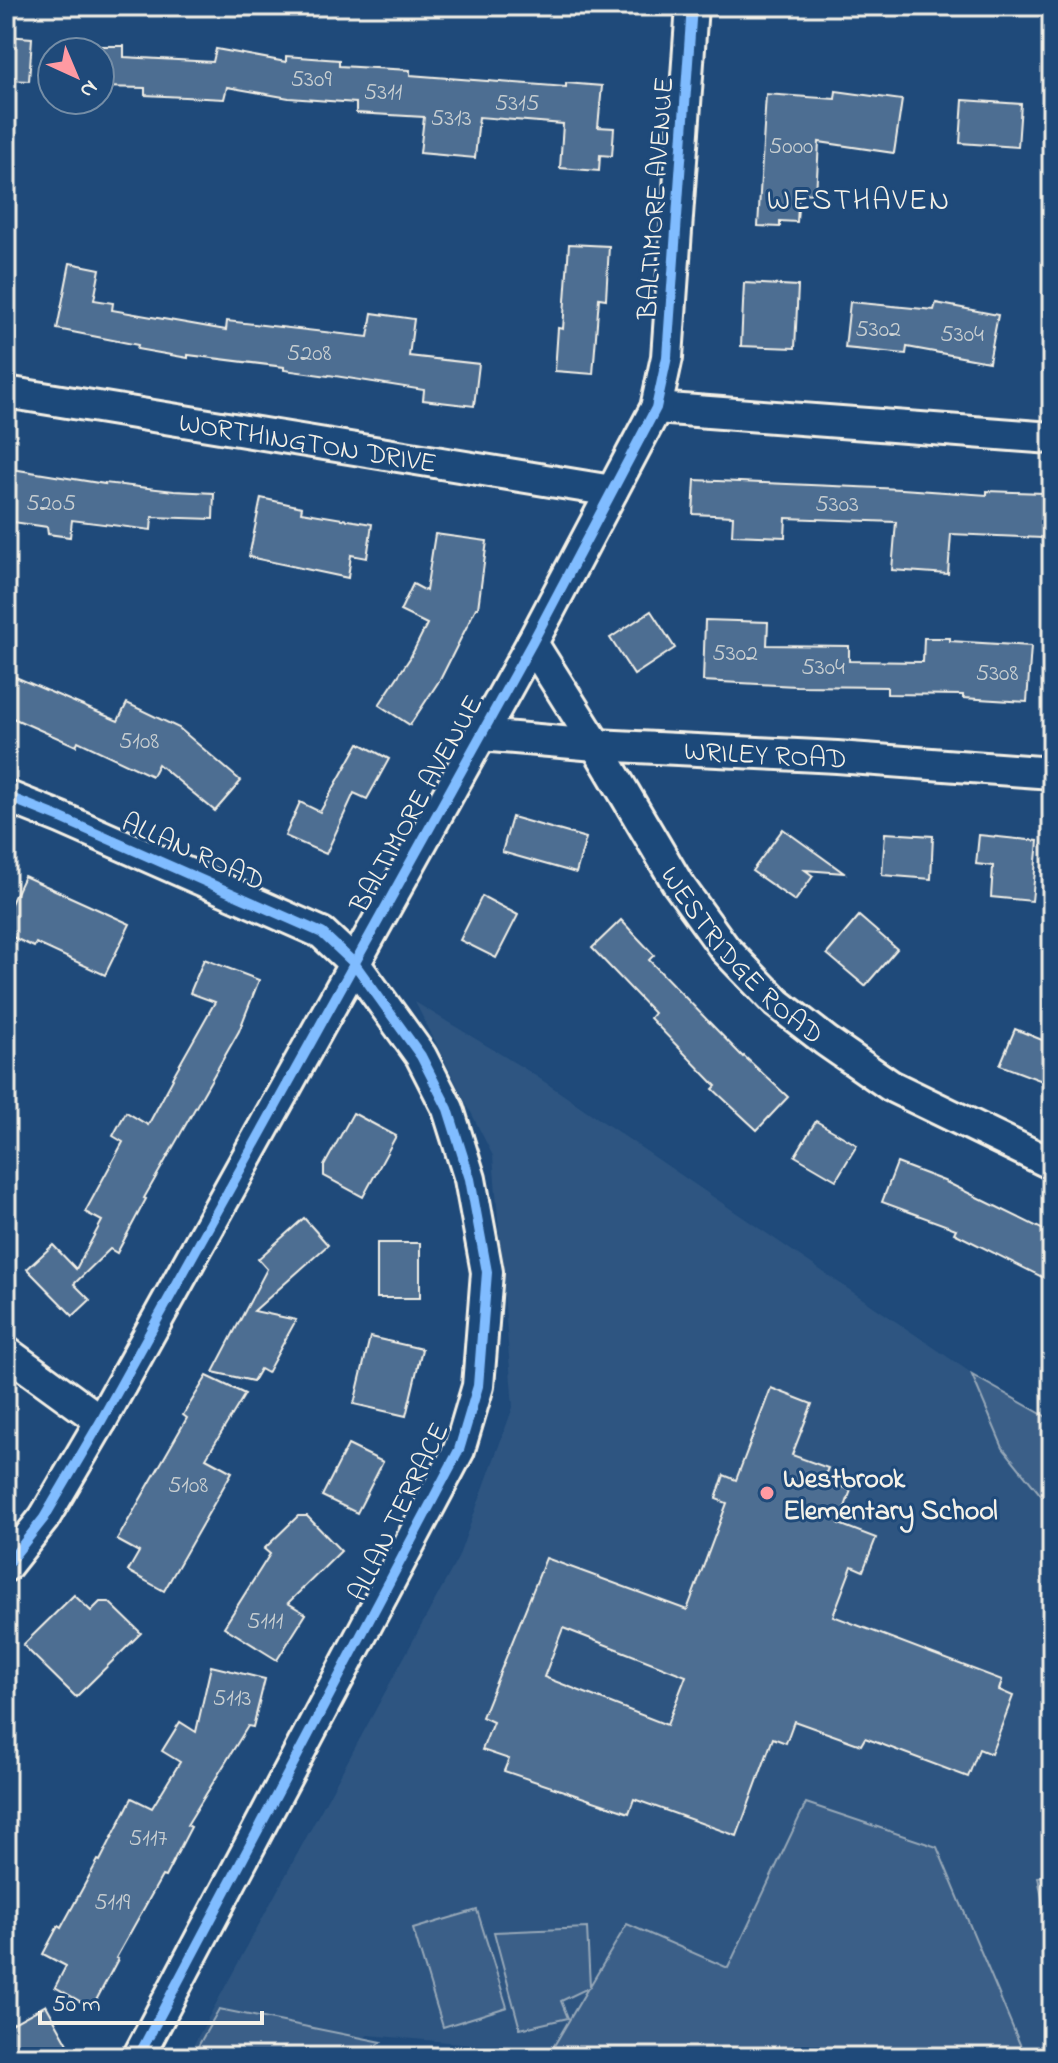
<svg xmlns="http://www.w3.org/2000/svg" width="1058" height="2063" viewBox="0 0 1058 2063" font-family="'Indie Flower',sans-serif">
  <rect width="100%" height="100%" fill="#1f4a7a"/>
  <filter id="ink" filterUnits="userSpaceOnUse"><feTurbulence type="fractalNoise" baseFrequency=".0125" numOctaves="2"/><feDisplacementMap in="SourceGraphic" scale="16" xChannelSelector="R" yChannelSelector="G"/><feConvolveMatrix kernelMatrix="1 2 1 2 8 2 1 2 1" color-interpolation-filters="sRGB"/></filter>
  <g filter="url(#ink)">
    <polygon fill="#2d5581" points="415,1002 530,1072 1052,1428 1052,2057 498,2057 471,2044 368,2035 339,2057 187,2057 458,1558 513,1407 493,1156"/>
    <g fill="#3a5f88" stroke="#97a8b8" stroke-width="2">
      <polygon points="972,1375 1052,1420 1052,1505 1040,1494 1003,1448"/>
      <polygon points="806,1803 937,1847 1024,2054 1020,2057 548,2056 588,1988 561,2001 568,2018 520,2029 494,1932 587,1928 590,1986 627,1924 728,1968"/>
      <polygon points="1052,1874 1052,1951 1038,1877"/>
      <polygon points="477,1910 507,2007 443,2027 413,1929"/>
      <polygon points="219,2009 382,2042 359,2057 192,2057"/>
    </g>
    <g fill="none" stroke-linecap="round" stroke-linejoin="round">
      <polyline stroke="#9cacbb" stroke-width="9" points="406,2057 416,2057"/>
    </g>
    <g fill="#4d6e92" stroke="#f4f1e8" stroke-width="2" fill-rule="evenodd">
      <polygon points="6,36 32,38 29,81 6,80"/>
      <polygon points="100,46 124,46 124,57 213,62 216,49 286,62 286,56 339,60 339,66 410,70 410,75 566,87 566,83 602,86 598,127 614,128 612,156 600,155 599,171 560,168 563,124 479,117 475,158 420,153 424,117 356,113 356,103 289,98 227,87 224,99 145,95 145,88 100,87"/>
      <polygon points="836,91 902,100 894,153 819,142 816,194 799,193 797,222 780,221 780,227 758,226 766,94 835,99"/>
      <polygon points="963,100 1021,104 1018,147 960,143"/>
      <polygon points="569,244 609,246 606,299 599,298 593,374 555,371 558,328 563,329"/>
      <polygon points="70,263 100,269 94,300 113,303 112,310 226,330 227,321 368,337 372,313 414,319 409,356 479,364 474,406 423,400 424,390 329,375 328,376 284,370 284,367 188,355 188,358 137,349 138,345 57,329"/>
      <polygon points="744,283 798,286 795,348 741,346"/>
      <polygon points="850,302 934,310 936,303 998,315 989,362 907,347 906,354 845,348"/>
      <polygon points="6,468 105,484 105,483 174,491 214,493 213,519 152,517 151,530 72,520 70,537 48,534 47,527 6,521"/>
      <polygon points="695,480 902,489 987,495 987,491 1044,493 1042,538 951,534 948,574 892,570 896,522 786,518 785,537 732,535 733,516 693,514"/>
      <polygon points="261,498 302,507 301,512 372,524 367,558 351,555 348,578 249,557"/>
      <polygon points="435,534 487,541 478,608 476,608 441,678 410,725 379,705 410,658 427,624 400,611 413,584 426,591"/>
      <polygon points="651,611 675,648 634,675 610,638"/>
      <polygon points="705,620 768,622 767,645 849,646 849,661 923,662 924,638 950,638 950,641 1031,646 1027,702 963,698 963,695 887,694 887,687 796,686 703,681"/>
      <polygon points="6,673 118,721 127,703 179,728 241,781 215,811 158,764 152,776 78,741 76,746 6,715"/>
      <polygon points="359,743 389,759 367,799 354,793 326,854 285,836 300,802 320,812"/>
      <polygon points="512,817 586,838 576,873 502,852"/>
      <polygon points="783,829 844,873 805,870 813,876 795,901 752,871"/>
      <polygon points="885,833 933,836 931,879 882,875"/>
      <polygon points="979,835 1038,841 1032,901 991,897 993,866 976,864"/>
      <polygon points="24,876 130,924 105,975 36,943 34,947 6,934 6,914"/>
      <polygon points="482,896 518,915 496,958 460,940"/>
      <polygon points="859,916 897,949 865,986 827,954"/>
      <polygon points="621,920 654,955 649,960 743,1057 744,1056 788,1097 757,1130 713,1089 716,1086 650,1018 654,1013 592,948"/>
      <polygon points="204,959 259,980 239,1031 144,1198 146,1199 117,1253 110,1249 74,1284 90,1300 73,1316 27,1269 53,1245 76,1269 102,1221 85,1212 123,1142 113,1136 126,1112 148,1125 173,1079 172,1078 215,1002 190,993"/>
      <polygon points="1015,1029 1052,1044 1052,1065 1045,1082 1000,1065"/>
      <polygon points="353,1113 396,1136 363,1197 324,1176 324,1166"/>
      <polygon points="816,1121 857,1145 836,1180 795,1156"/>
      <polygon points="897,1163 944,1181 1052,1234 1052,1282 954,1233 956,1229 882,1202"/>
      <polygon points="304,1218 328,1245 254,1311 296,1320 267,1373 260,1369 253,1381 213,1372 267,1269 258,1259"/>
      <rect x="377" y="1243" width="43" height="55"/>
      <polygon points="370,1337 422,1349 406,1416 354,1404"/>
      <polygon points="207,1376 245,1394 206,1458 232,1472 164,1591 128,1571 139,1552 117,1540 187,1418 183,1415"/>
      <path d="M771 1388 812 1404 792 1455 828 1468 825 1475 841 1481 839 1486 851 1490 839 1524 876 1538 863 1571 852 1566 833 1616 1002 1680 999 1690 1013 1696 991 1754 979 1749 968 1777 865 1738 861 1745 794 1721 786 1743 773 1738 737 1836 634 1799 629 1813 504 1771 509 1759 482 1750 493 1722 482 1717 546 1558 687 1610 727 1503 716 1499 724 1475 736 1480ZM563 1628 686 1676 667 1725 544 1677Z"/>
      <polygon points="348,1445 383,1462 357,1513 322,1496"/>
      <polygon points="298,1516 307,1516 341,1551 288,1603 306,1614 277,1660 224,1627 270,1554 264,1549"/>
      <polygon points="74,1595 91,1611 100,1602 109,1602 141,1633 76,1697 23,1645"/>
      <polygon points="211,1666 265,1679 253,1727 248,1726 187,1825 191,1827 165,1877 162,1876 116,1958 118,1959 92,2008 55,1987 66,1966 43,1954 58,1926 61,1928 98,1860 100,1861 132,1798 152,1808 180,1762 162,1751 180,1722 196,1732"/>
      <polygon points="46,2005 68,2044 44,2057 11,2057 6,2048 6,2027"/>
    </g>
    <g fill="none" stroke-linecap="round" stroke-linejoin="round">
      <g stroke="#f4f1e8" stroke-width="36">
        <g id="street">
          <path id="s1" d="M6 392 612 491"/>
          <polyline points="656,408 1052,438"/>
          <path id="s2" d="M532 643 596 745 678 884 725 949 777 1003 826 1041 891 1086 1052 1164"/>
          <path id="s3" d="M480 735 596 745 837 757 1052 773"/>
          <polyline points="6,796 61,818 322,933 354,963 421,1056 448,1109 470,1179 487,1272 478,1386 459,1450 138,2057"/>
          <polyline points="6,1352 101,1421"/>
          <polyline points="6,1566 44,1518 101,1421 532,643 656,408 667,357 692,6"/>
        </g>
      </g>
      <use href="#street" stroke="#1f4a7a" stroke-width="30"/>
      <g stroke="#1f4a7a" stroke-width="15">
        <g id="cycleway">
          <polyline points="6,796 61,818 322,933 354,963 421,1056 448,1109 470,1179 487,1272 478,1386 459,1450 138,2057"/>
          <polyline points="6,1566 44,1518 101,1421 532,643 656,408 667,357 692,6"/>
        </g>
      </g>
      <use href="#cycleway" stroke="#80bcff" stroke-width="10"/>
    </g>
  </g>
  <circle fill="#ff9aa2" stroke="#1f4a7a" stroke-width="3" cx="767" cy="1493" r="8"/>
  <g text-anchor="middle" stroke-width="6" stroke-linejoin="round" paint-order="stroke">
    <g font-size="24" fill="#cad0d2">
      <text x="311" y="86">5309</text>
      <text x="383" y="99">5311</text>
      <text x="517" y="110">5315</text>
      <text x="451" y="125">5313</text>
      <text x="791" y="153">5000</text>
      <text x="878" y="336">5302</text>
      <text x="962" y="341">5304</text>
      <text x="309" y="360">5208</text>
      <text x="51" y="510">5205</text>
      <text x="837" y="511">5303</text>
      <text x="735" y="660">5302</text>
      <text x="823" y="674">5304</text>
      <text x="997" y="680">5308</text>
      <text x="139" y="748">5108</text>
      <text x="188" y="1492">5108</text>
      <text x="265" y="1628">5111</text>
      <text x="232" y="1705">5113</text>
      <text x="148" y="1845">5117</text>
      <text x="112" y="1909">5119</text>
    </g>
    <g font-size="28" fill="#f4f1e8" stroke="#1f4a7a">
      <text transform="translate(654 198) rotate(-86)" y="10">BALTIMORE AVENUE</text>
      <text dy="10" stroke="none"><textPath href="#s1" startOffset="306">WORTHINGTON DRIVE</textPath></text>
      <text dy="10" stroke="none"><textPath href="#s3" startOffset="286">WRILEY ROAD</textPath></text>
      <text transform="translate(415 803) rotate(-61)" y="10">BALTIMORE AVENUE</text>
      <text transform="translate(194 850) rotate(24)" y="10">ALLAN ROAD</text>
      <text dy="10" stroke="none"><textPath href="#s2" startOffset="378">WESTRIDGE ROAD</textPath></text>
      <text transform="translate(397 1511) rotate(-64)" y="10">ALLAN TERRACE</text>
    </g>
    <g font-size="28" font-weight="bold" fill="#f4f1e8" stroke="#1f4a7a" text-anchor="start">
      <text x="783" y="1487">Westbrook<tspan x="783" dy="32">Elementary School</tspan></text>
    </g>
    <g font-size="30" letter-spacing="2" fill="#f4f1e8" stroke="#1f4a7a">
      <text x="859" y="209">WESTHAVEN</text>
    </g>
  </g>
  <rect width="1058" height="2063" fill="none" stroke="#1f4a7a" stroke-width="32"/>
  <rect x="16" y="16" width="1026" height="2031" fill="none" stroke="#f4f1e8" stroke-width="3" filter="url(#ink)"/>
  <g transform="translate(76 76) rotate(136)"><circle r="38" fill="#1f4a7a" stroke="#748da6" stroke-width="2"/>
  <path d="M0-6L14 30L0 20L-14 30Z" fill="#ff9aa2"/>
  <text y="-12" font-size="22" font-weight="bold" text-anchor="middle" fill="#f4f1e8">N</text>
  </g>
  <path d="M40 2011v12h222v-12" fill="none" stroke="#f4f1e8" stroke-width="4"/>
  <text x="52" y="2011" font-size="24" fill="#f4f1e8" stroke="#1f4a7a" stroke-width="6" paint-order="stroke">50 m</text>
</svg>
